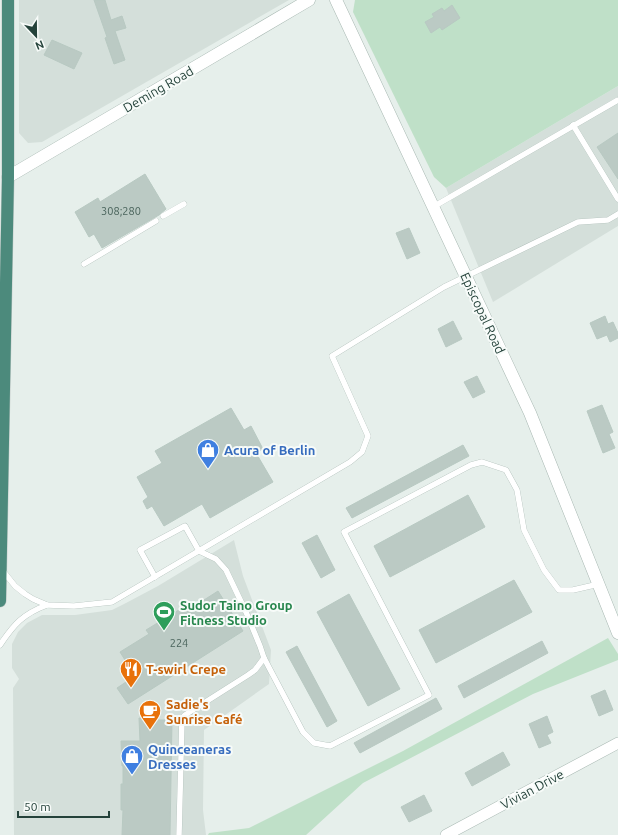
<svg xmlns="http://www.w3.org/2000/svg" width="618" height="835" viewBox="0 0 618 835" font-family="Ubuntu,sans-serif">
  <rect width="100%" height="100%" fill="#e6efeb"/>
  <g fill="#d4dfda">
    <polygon points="19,0 289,0 42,142 28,143 19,133"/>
    <polygon points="618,86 618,226 493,302 446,188"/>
    <polygon points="234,540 243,576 271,650 269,684 204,730 203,810 206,835 14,835 13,688 19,679 12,668 12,644 18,632 27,623 42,615 75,615 112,610 126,603 158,586"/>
  </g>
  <g fill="#bfe0c8">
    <polygon points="355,0 618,0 618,86 446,188 434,177 353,12"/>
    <polygon points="608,638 618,654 618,660 533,694 363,783 306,835 208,835 209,833 249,828 403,751"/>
  </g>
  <g fill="#bbcac4" stroke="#b8c9c2">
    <polygon points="94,0 105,0 111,20 122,16 126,28 115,31 125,60 114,64 105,38 107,37"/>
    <polygon points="452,5 460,18 442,30 440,27 431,33 425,22 434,17 432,14 442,8 444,11"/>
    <polygon points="52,40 82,53 74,69 44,55"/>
    <polygon points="618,133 618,179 597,147"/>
    <polygon points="145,174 166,209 159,215 102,248 94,234 89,237 75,212 98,198 100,202"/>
    <polygon points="409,228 420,253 407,259 396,233"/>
    <polygon points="605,316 608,324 613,322 618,333 618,338 610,342 607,335 597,339 590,323"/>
    <polygon points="453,321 462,339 446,347 438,329"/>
    <polygon points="477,376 485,392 473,398 464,382"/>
    <polygon points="602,405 613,432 609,434 615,448 603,453 587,411"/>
    <polygon points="231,408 244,430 251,426 263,449 256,453 273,482 210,518 202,504 164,526 152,506 147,509 143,501 148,497 137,477 162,463 155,451"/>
    <polygon points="463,445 469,456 352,518 346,508"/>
    <polygon points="468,495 485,527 390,577 374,546"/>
    <polygon points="317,535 335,570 321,578 302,543"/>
    <polygon points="514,580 532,612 436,663 419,630"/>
    <polygon points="218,591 243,631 128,704 117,688 135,676 120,652 149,634 146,630 187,605 190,609"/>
    <polygon points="349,594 400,689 368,706 317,612"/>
    <polygon points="542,641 548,653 464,698 458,686"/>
    <polygon points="297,646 337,721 327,727 286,652"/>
    <polygon points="605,690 613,710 599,716 591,696"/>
    <polygon points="436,698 442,709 360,753 354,743"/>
    <polygon points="547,716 553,732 547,735 551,743 539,748 529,724"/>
    <polygon points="139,718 158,718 158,720 172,720 170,835 122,835 123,810 121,810 121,784 123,784 123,766 122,766 121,741 140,741"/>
    <polygon points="503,752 510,765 472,786 465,773"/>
    <polygon points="424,795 432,811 409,822 401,807"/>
  </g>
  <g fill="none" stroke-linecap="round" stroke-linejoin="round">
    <g stroke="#a8b8b2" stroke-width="6">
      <g id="service">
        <polyline points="573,125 618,199"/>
        <polyline points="433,207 618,100"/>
        <polyline points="163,216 184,204"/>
        <polyline points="84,264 156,221"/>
        <polyline points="3,571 15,586 25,594 33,599 47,605 74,606 112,602 350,462 362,452 368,436 332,356 444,287 578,222 608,220 618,214"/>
        <polyline points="155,577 140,550 185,526 199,551 216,559 226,570 246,612 260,646 264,658 255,670 248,675 185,715 182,719 179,835"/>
        <path d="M0 645C14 624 23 614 47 605"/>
        <polyline points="264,658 303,732 314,743 330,746 429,695 344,532 471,465 482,462 506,470 517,490 524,530 544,570 559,590 573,590 599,584"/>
      </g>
    </g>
    <g stroke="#a8b8b2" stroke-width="12">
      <polyline id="minor" points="446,835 618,743"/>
    </g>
    <g stroke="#a8b8b2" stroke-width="13">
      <g id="tertiary">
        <polyline points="336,0 530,413 618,633"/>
        <polyline points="8,177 309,0"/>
      </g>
    </g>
    <g stroke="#c2cac8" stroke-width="13">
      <polyline id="trunk" points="0,601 8,177 8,0"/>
    </g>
    <use href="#service" stroke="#fff" stroke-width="5.5"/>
    <use href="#minor" stroke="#fff" stroke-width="11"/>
    <use href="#tertiary" stroke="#fff" stroke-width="12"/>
    <use href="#trunk" stroke="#4c8a7c" stroke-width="12"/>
  </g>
  <defs>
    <g id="shop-pin" transform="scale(1.15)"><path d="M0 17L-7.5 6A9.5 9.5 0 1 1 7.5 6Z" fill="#3f7fe0" stroke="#f7fbf9"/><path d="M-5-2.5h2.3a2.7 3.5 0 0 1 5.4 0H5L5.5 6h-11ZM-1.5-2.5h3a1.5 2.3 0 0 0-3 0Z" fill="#fff"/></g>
    <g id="stadium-pin" transform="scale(1.15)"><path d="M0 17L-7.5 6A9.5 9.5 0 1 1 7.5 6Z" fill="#2e9e5b" stroke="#f7fbf9"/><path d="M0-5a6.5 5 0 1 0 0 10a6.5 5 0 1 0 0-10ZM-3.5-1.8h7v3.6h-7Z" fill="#fff"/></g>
    <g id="restaurant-pin" transform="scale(1.15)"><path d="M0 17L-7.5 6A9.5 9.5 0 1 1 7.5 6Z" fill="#e8710a" stroke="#f7fbf9"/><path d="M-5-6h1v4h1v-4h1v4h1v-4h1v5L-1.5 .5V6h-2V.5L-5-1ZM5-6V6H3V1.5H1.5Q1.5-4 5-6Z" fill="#fff"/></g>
    <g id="cafe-pin" transform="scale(1.15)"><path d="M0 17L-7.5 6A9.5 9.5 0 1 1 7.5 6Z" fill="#e8710a" stroke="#f7fbf9"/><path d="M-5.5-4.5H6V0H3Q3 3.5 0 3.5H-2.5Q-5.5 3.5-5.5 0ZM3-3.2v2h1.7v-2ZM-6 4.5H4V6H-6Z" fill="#fff"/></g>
  </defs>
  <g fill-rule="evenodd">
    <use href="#shop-pin" x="208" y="450"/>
    <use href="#stadium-pin" x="164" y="612"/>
    <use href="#restaurant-pin" x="131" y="669"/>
    <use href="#cafe-pin" x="150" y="711"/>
    <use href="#shop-pin" x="132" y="756"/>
  </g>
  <g text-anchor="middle" stroke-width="4" stroke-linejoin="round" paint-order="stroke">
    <g font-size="11" fill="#4a645c">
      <text x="121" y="215">308;280</text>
      <text x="179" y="647">224</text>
    </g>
    <g font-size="13" fill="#24423a" stroke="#f7fbf9">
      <text transform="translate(158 89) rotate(-30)" y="5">Deming Road</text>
      <text transform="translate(483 313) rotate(65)" y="5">Episcopal Road</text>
      <text transform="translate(532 789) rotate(-28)" y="5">Vivian Drive</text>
    </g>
    <g font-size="13" font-weight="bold" fill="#366cbe" stroke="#f7fbf9" text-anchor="start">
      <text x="224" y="455">Acura of Berlin</text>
      <text x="148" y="754">Quinceaneras<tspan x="148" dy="15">Dresses</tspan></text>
    </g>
    <g font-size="13" font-weight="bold" fill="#27864d" stroke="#f7fbf9" text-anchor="start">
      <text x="180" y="610">Sudor Taino Group<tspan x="180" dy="15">Fitness Studio</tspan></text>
    </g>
    <g font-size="13" font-weight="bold" fill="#c56008" stroke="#f7fbf9" text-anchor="start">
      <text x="146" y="674">T-swirl Crepe</text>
      <text x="166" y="709">Sadie's<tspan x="166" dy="15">Sunrise Café</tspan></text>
    </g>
  </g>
  <g transform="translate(36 36) rotate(158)" stroke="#f7fbf9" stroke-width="3" paint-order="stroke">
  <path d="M0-3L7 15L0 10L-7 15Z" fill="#24423a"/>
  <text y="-6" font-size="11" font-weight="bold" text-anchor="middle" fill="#24423a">N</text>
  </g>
  <path d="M18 811v6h91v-6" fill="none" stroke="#24423a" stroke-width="2"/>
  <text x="24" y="811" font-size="12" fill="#24423a" stroke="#f7fbf9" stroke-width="3" paint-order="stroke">50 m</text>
</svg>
